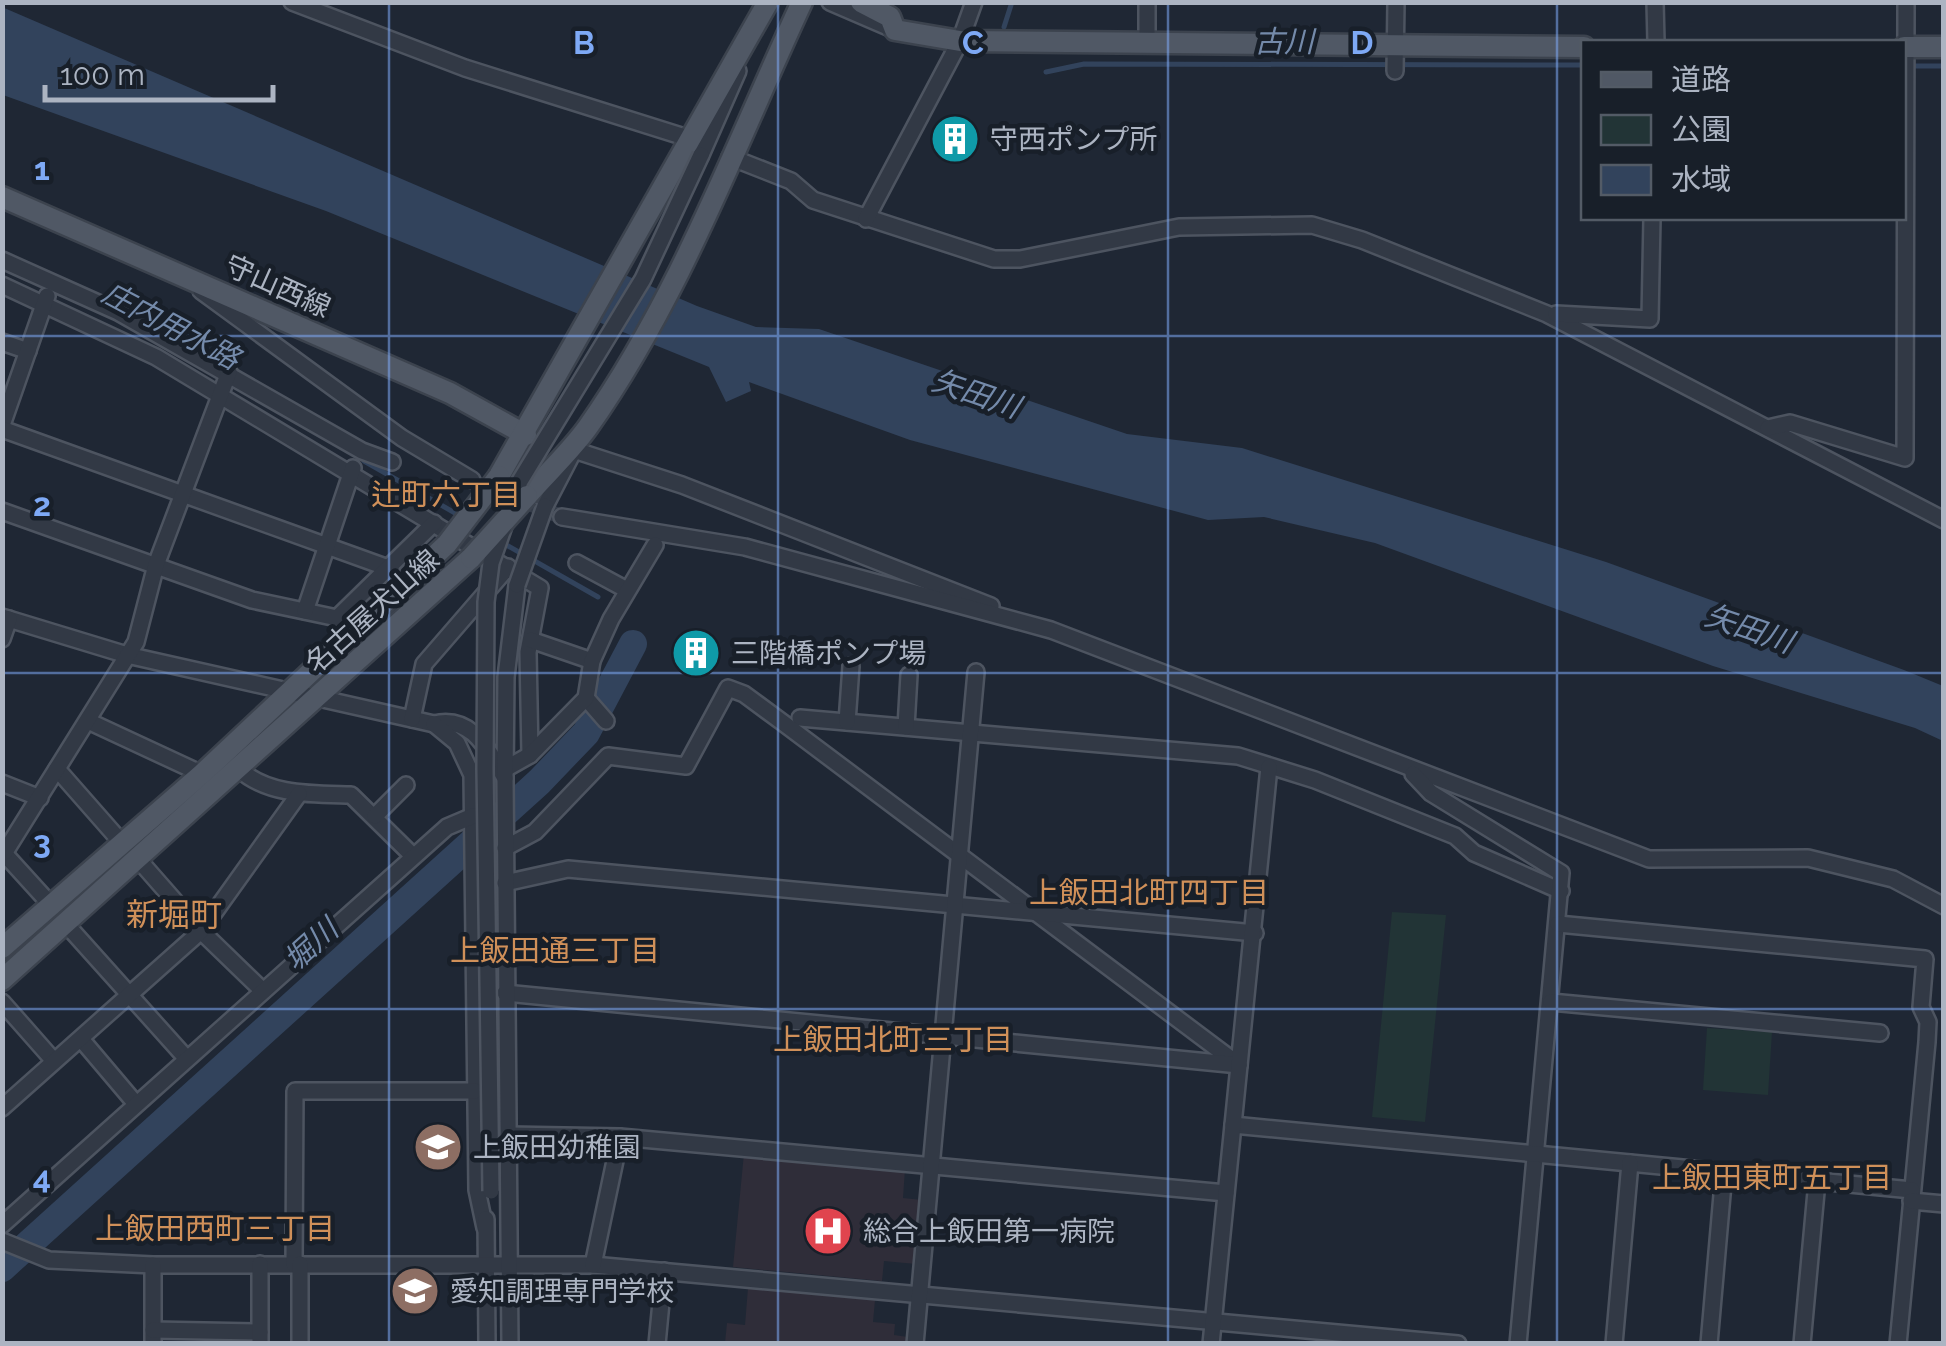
<svg xmlns="http://www.w3.org/2000/svg" width="1946" height="1346" viewBox="0 0 1946 1346" font-family="Raleway,'Noto Sans JP',sans-serif">
  <rect width="100%" height="100%" fill="#1f2734"/>
  <g fill="#2f2d39">
    <polygon points="744,1153 905,1169 903,1198 922,1200 916,1264 884,1261 882,1281 733,1267"/>
    <polygon points="748,1288 875,1300 873,1322 895,1324 894,1335 908,1337 907,1343 725,1343 727,1323 745,1325"/>
  </g>
  <g fill="#223436">
    <polygon points="1392,912 1446,915 1425,1122 1372,1117"/>
    <polygon points="1707,1028 1772,1032 1768,1095 1703,1090"/>
  </g>
  <polygon fill="#32435c" points="2,7 697,306 756,327 819,329 1127,434 1242,448 1606,562 1904,670 1943,686 1943,741 1915,728 1713,666 1375,543 1264,517 1208,520 910,440 749,382 751,391 726,402 709,367 326,211 3,95"/>
  <g fill="none" stroke-linecap="round" stroke-linejoin="round">
    <g stroke="#32435c" stroke-width="5">
      <polyline points="1004,27 1012,2"/>
      <polyline points="1907,66 1944,66"/>
      <polyline points="1046,72 1084,64 1584,65"/>
      <polyline points="364,461 462,517"/>
      <polyline points="501,542 598,597"/>
    </g>
    <polyline stroke="#32435c" stroke-width="28" points="2,1268 539,782 586,733 633,644"/>
    <polyline stroke="#343c49" stroke-width="15" stroke-dasharray="15 8" stroke-linecap="butt" points="482,484 562,517"/>
    <g stroke="#4d5460" stroke-width="20">
      <g id="minor">
        <polyline points="292,2 465,68 691,139"/>
        <polyline points="830,2 895,30"/>
        <polyline points="1147,2 1147,43"/>
        <polyline points="1655,2 1656,42"/>
        <polyline points="1395,71 1396,2"/>
        <polyline points="701,155 738,71"/>
        <polyline points="730,157 791,181 813,200 994,259 1020,259 1179,227 1312,225 1362,240 1547,314 1944,520"/>
        <polyline points="866,219 960,41 974,2"/>
        <polyline points="2,260 118,312 362,451 392,462"/>
        <polyline points="2,285 156,357 540,588 528,652 530,755"/>
        <polyline points="201,291 402,438 472,480"/>
        <polyline points="1556,314 1650,319 1652,218"/>
        <polyline points="2,342 28,351"/>
        <polyline points="2,425 47,296"/>
        <polyline points="1768,428 1790,423 1905,458 1906,2"/>
        <polyline points="2,429 391,569"/>
        <polyline points="574,450 682,485 991,606"/>
        <polyline points="545,506 571,456"/>
        <polyline points="2,511 252,600 337,618 434,523"/>
        <polyline points="562,517 745,547 1051,630 1649,859 1808,858 1893,879 1944,906"/>
        <polyline points="577,563 627,590"/>
        <polyline points="305,611 353,468"/>
        <path d="M2 617 127 655 434 724C473 715 488 751 505 778"/>
        <polyline points="2,639 9,619"/>
        <polyline points="531,640 592,661"/>
        <polyline points="586,698 606,721"/>
        <polyline points="800,718 1238,756 1315,780 1455,836 1474,853 1561,891"/>
        <polyline points="412,719 424,664 508,567"/>
        <polyline points="88,721 202,774"/>
        <polyline points="847,722 851,666"/>
        <polyline points="434,724 457,743 472,775 477,1190 485,1228"/>
        <polyline points="906,727 909,675"/>
        <path d="M238 768C267 796 313 794 351 795L413 856"/>
        <polyline points="507,768 530,755 586,698 592,661 611,619 655,545"/>
        <polyline points="57,769 122,843"/>
        <polyline points="1413,774 1431,793 1561,873 1518,1344"/>
        <polyline points="2,783 40,798"/>
        <polyline points="375,816 406,785"/>
        <polyline points="505,848 535,832 608,756 686,766 728,688 744,694 782,722 1239,1065"/>
        <polyline points="2,851 51,905"/>
        <polyline points="5,852 136,642 156,565 229,372"/>
        <polyline points="137,858 201,931 263,991"/>
        <polyline points="505,883 568,869 1255,933"/>
        <polyline points="65,923 187,1059"/>
        <polyline points="1558,924 1925,959 1921,1007 1928,1022 1927,1042 1898,1344"/>
        <polyline points="505,993 1239,1065"/>
        <polyline points="2,1002 54,1061"/>
        <polyline points="1551,1002 1880,1033"/>
        <polyline points="81,1039 136,1104"/>
        <polyline points="2,1108 201,931 299,794"/>
        <polyline points="1233,1125 1912,1190"/>
        <polyline points="509,1135 620,1137 1226,1193"/>
        <polyline points="1911,1201 1944,1204"/>
        <polyline points="486,1219 487,1344"/>
        <polyline points="2,1225 447,827 473,816"/>
        <polyline points="2,1241 49,1260 153,1265 593,1265 1458,1344"/>
        <polyline points="294,1264 295,1091 475,1091"/>
        <polyline points="300,1264 300,1344"/>
        <polyline points="153,1265 153,1344"/>
        <polyline points="593,1265 620,1137"/>
        <polyline points="153,1330 260,1332"/>
        <polyline points="260,1344 260,1264"/>
        <polyline points="510,1344 505,778 506,677 517,585"/>
        <polyline points="657,1344 664,1271"/>
        <polyline points="915,1344 976,672"/>
        <polyline points="1211,1344 1269,767"/>
        <polyline points="1614,1344 1630,1163"/>
        <polyline points="1709,1344 1724,1172"/>
        <polyline points="1802,1344 1817,1181"/>
      </g>
    </g>
    <g stroke="#3c434e" stroke-width="25">
      <g id="major">
        <polyline points="861,2 890,17 895,30 960,41 1584,47"/>
        <polyline points="1904,47 1944,47"/>
        <polyline points="2,197 450,393 526,435"/>
        <polyline points="499,476 768,2"/>
        <path d="M527 496C547 473 570 452 588 427 680 296 735 146 802 2"/>
        <polyline points="2,948 202,774 447,544"/>
        <polyline points="2,980 471,558"/>
      </g>
    </g>
    <use href="#minor" stroke="#323945" stroke-width="15"/>
    <use href="#major" stroke="#505865" stroke-width="20"/>
    <g stroke="#4d5460" stroke-width="20" stroke-linecap="butt">
      <g id="minor-bridge">
        <polyline points="517,585 545,506"/>
        <polyline points="491,1191 485,769 486,602 491,563 520,481 643,279 701,155"/>
      </g>
    </g>
    <g stroke="#3c434e" stroke-width="25" stroke-linecap="butt">
      <g id="major-bridge">
        <polyline points="447,544 499,476"/>
        <polyline points="471,558 527,496"/>
      </g>
    </g>
    <use href="#minor-bridge" stroke="#323945" stroke-width="15"/>
    <use href="#major-bridge" stroke="#505865" stroke-width="20"/>
  </g>
  <path fill="none" stroke="#7ea9f5" stroke-width="2.5" stroke-opacity="0.55" d="M389 2V1344M778 2V1344M1168 2V1344M1557 2V1344M2 336H1944M2 673H1944M2 1009H1944"/>
  <defs>
    <g id="building-disc" transform="scale(2.5)"><circle r="9.5" fill="#0f9aa8" stroke="#181f29"/><path d="M-4-6H4V6H1V3H-1V6H-4ZM-2.5-4.3h1.7v1.8h-1.7ZM.8-4.3h1.7v1.8H.8ZM-2.5-1h1.7V.8h-1.7ZM.8-1h1.7V.8H.8Z" fill="#fff"/></g>
    <g id="school-disc" transform="scale(2.5)"><circle r="9.5" fill="#8d6e63" stroke="#181f29"/><path d="M0-5L7-2L0 1L-7-2ZM-4 1L0 2.5L4 1V4Q0 6-4 4Z" fill="#fff"/></g>
    <g id="hospital-disc" transform="scale(2.5)"><circle r="9.5" fill="#e0444e" stroke="#181f29"/><path d="M-5-5h3v3.5h4V-5h3V5h-3V1.5h-4V5h-3Z" fill="#fff"/></g>
  </defs>
  <g fill-rule="evenodd">
    <use href="#building-disc" x="955" y="139"/>
    <use href="#building-disc" x="696" y="653"/>
    <use href="#school-disc" x="438" y="1147"/>
    <use href="#hospital-disc" x="828" y="1231"/>
    <use href="#school-disc" x="415" y="1291"/>
  </g>
  <g text-anchor="middle" stroke-width="9" stroke-linejoin="round" paint-order="stroke">
    <g font-size="28" fill="#acb4c2" stroke="#181f29" text-anchor="start">
      <text x="990" y="149">守西ポンプ所</text>
      <text x="731" y="663">三階橋ポンプ場</text>
      <text x="473" y="1157">上飯田幼稚園</text>
      <text x="863" y="1241">総合上飯田第一病院</text>
      <text x="450" y="1301">愛知調理専門学校</text>
    </g>
    <g font-size="28" fill="#acb4c2" stroke="#181f29">
      <text transform="translate(278 286) rotate(24)" y="10">守山西線</text>
      <text transform="translate(372 611) rotate(-42)" y="10">名古屋犬山線</text>
    </g>
    <g font-size="30" font-style="italic" fill="#748aaa" stroke="#181f29">
      <text x="1284" y="52">古川</text>
      <text transform="translate(171 326) rotate(28)" y="10">庄内用水路</text>
      <text transform="translate(976 394) rotate(19)" y="10">矢田川</text>
      <text transform="translate(1749 629) rotate(19)" y="10">矢田川</text>
      <text transform="translate(311 945) rotate(-42)" y="10">堀川</text>
    </g>
    <g font-size="30" fill="#d09059" stroke="#181f29">
      <text x="446" y="505">辻町六丁目</text>
      <text x="1149" y="903">上飯田北町四丁目</text>
      <text x="555" y="961">上飯田通三丁目</text>
      <text x="893" y="1050">上飯田北町三丁目</text>
      <text x="1772" y="1188">上飯田東町五丁目</text>
      <text x="215" y="1239">上飯田西町三丁目</text>
    </g>
    <g font-size="32" fill="#d09059" stroke="#181f29">
      <text x="174" y="926">新堀町</text>
    </g>
  </g>
  <g font-size="32" text-anchor="middle" font-weight="bold" fill="#7ea9f5" stroke="#181f29" stroke-width="9" stroke-linejoin="round" paint-order="stroke">
    <text x="584" y="54">B</text>
    <text x="973" y="54">C</text>
    <text x="1362" y="54">D</text>
    <text x="42" y="180">1</text>
    <text x="42" y="516">2</text>
    <text x="42" y="853">3</text>
    <text x="42" y="1189">4</text>
  </g>
  <rect width="1946" height="1346" fill="none" stroke="#acb4c2" stroke-width="10"/>
  <rect x="1581" y="40" width="325" height="180" fill="#181f29" stroke="#535b66" stroke-width="2.5"/>
  <rect x="1601" y="72" width="50" height="15" fill="#505865" stroke="#535b66" stroke-width="2.5"/>
  <text x="1671" y="90" font-size="30" fill="#acb4c2">道路</text>
  <rect x="1601" y="115" width="50" height="30" fill="#223436" stroke="#535b66" stroke-width="2.5"/>
  <text x="1671" y="140" font-size="30" fill="#acb4c2">公園</text>
  <rect x="1601" y="165" width="50" height="30" fill="#32435c" stroke="#535b66" stroke-width="2.5"/>
  <text x="1671" y="190" font-size="30" fill="#acb4c2">水域</text>
  <path d="M45 85v15h228v-15" fill="none" stroke="#acb4c2" stroke-width="5"/>
  <text x="60" y="85" font-size="30" fill="#acb4c2" stroke="#181f29" stroke-width="8" paint-order="stroke">100 m</text>
</svg>
